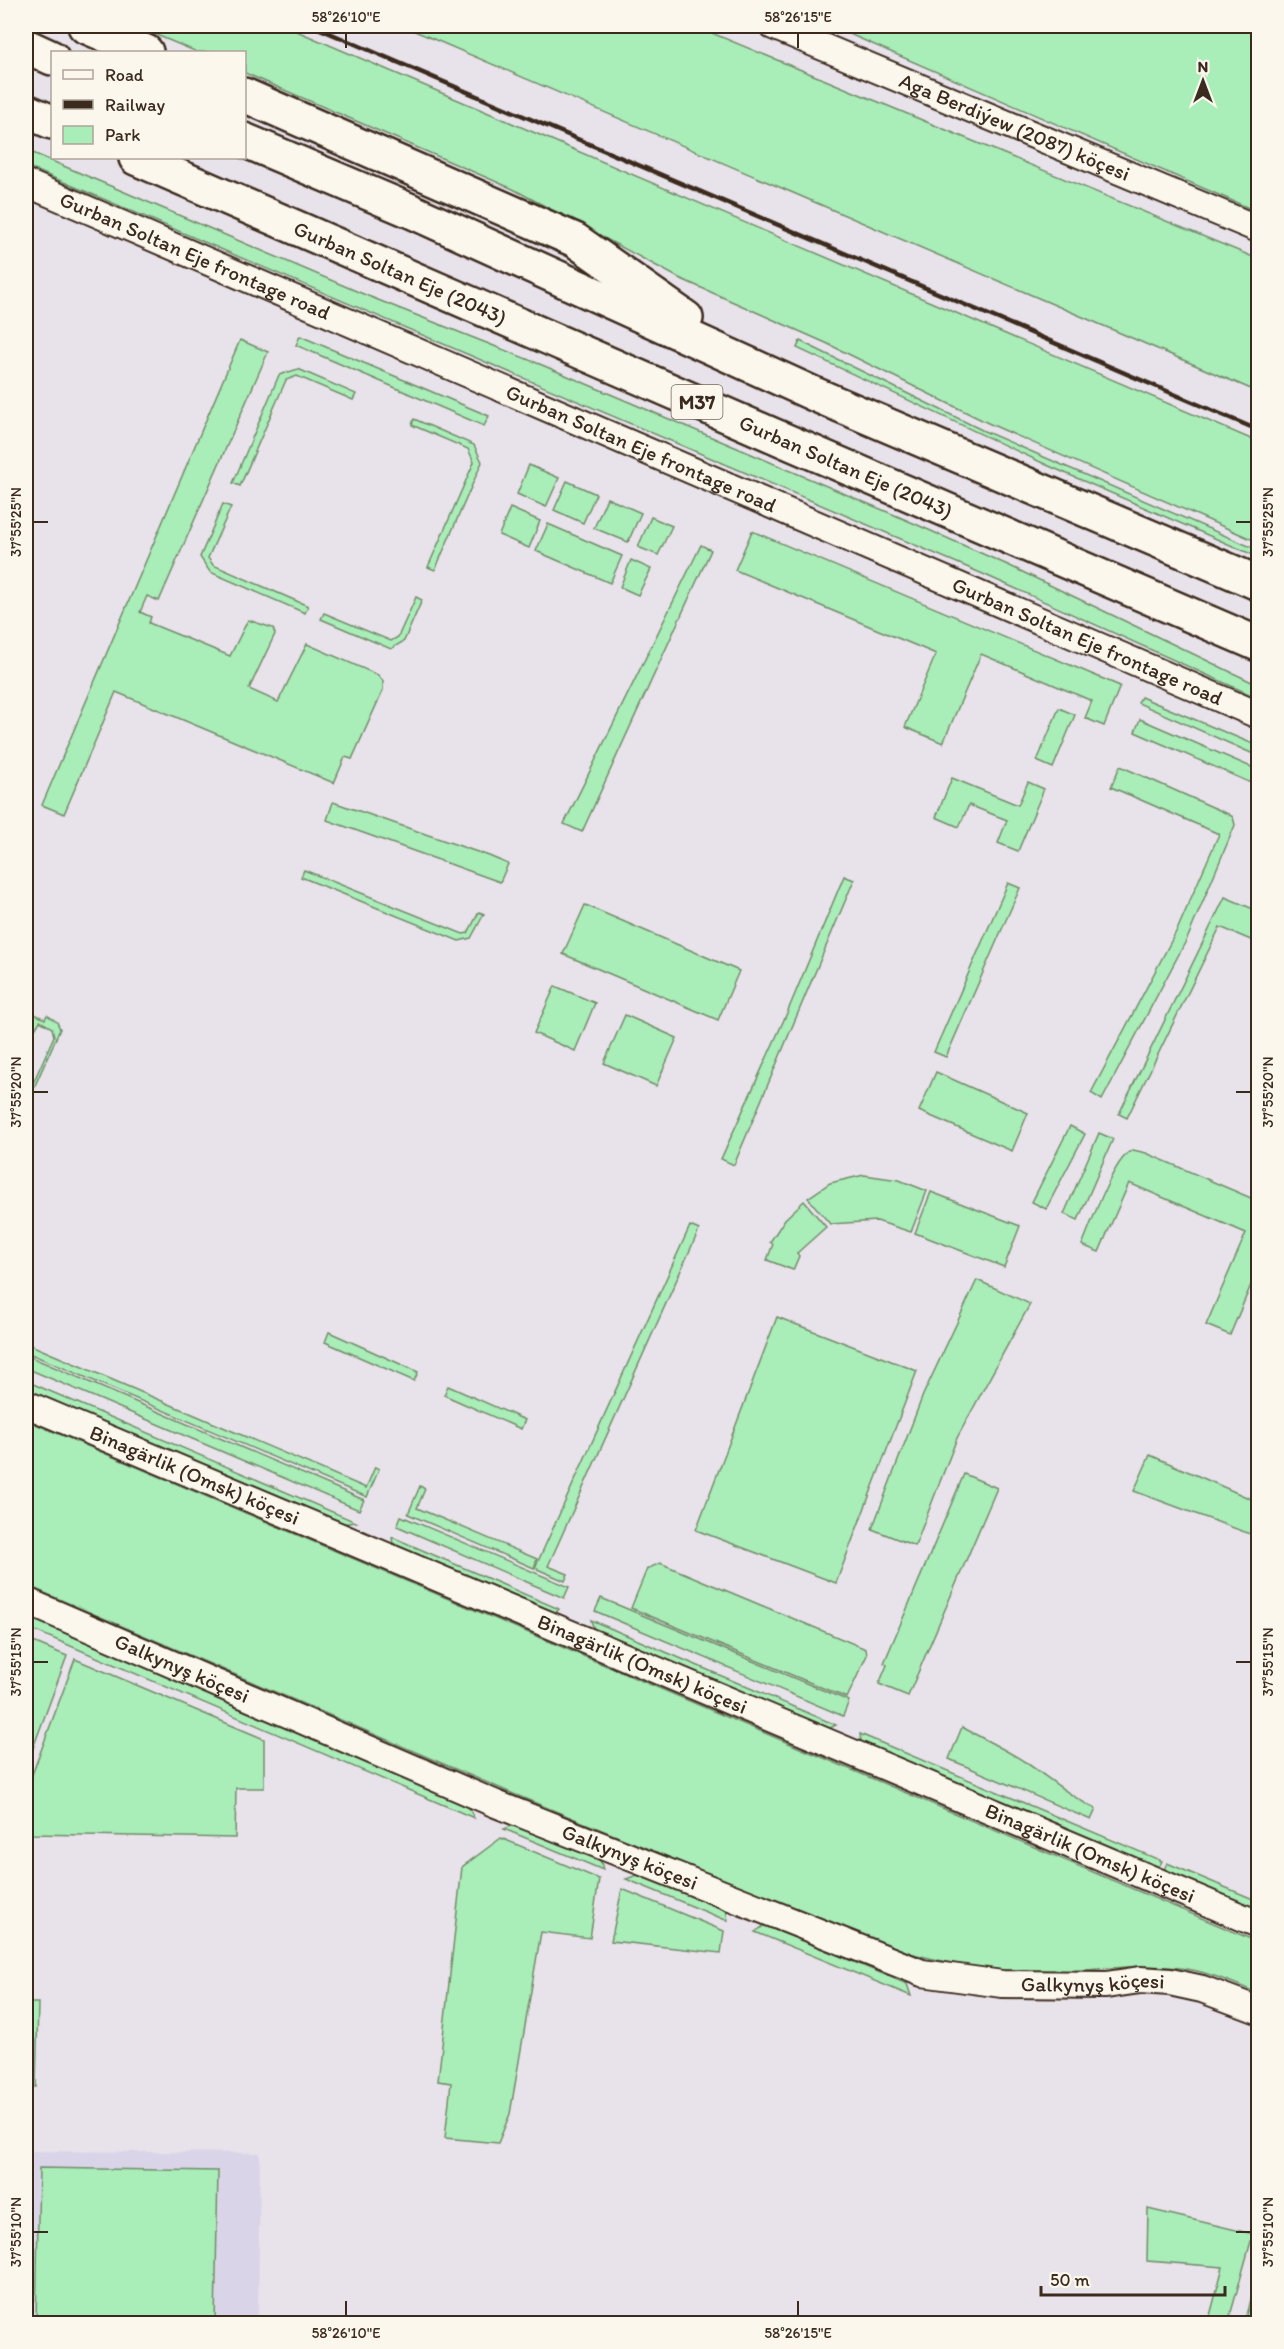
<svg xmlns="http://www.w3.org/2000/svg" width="1284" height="2349" viewBox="0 0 1284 2349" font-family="Itim,sans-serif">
  <rect width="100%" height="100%" fill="#e8e2ea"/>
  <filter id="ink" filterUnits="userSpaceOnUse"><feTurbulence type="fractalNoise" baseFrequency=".0167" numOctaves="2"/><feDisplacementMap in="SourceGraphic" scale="12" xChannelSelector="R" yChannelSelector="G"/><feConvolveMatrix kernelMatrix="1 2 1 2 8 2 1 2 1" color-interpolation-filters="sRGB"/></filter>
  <g filter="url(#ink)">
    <polygon fill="#dad4e8" points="26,2151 260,2153 258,2323 26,2324"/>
    <g fill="#a9edb8" stroke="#728c6b" stroke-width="1.5">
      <polygon points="135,26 285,26 1258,442 1258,542 988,423 826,343 679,278 513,189 245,73 244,52 197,52"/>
      <polygon points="403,26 695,26 1258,259 1258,392"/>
      <polygon points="831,26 1258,26 1258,212"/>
      <polygon points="26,150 368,296 542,365 904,519 1010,566 1258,685 1258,698 983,574 26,166"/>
      <polygon points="300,336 489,416 484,426 296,345"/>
      <polygon points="240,340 268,352 159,601 147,596 140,612 151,617 149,623 230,656 248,620 273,628 275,634 249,689 278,702 307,644 378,675 383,681 383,690 352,759 345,757 334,783 116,692 64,814 42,805"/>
      <polygon points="800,341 984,431 1258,550 1258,557 1049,466 797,348"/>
      <polygon points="298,369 356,394 353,400 297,376 286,380 240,486 233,483 279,375"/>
      <polygon points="414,419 474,445 482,462 435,570 428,567 474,462 468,449 412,425"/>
      <polygon points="529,465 559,478 546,507 517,494"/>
      <polygon points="567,481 596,494 583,523 554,510"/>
      <polygon points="607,498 641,513 628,542 594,528"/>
      <polygon points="223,504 231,507 208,558 213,565 308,606 305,613 210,572 200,557"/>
      <polygon points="510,508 540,521 529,548 499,535"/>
      <polygon points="651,517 672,526 658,555 638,547"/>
      <polygon points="548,524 622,556 610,583 536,551"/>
      <polygon points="752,531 1120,686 1104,726 1085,718 1092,701 981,654 943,743 905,727 936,654 735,570"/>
      <polygon points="701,545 711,550 582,832 564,824"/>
      <polygon points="631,560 651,569 638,595 620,587"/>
      <polygon points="416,597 422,600 404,641 391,649 321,619 324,613 391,641 398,637"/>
      <polygon points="1141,697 1258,746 1258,756 1138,703"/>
      <polygon points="1059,708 1075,715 1053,768 1037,761"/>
      <polygon points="1140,719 1258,770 1258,786 1135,732"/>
      <polygon points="1120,766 1228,814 1233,817 1235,825 1188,937 1102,1100 1091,1093 1178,928 1219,834 1111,787"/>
      <polygon points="952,778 1018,805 1028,782 1044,789 1018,851 998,843 1007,820 969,805 959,827 936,817"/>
      <polygon points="333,802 489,856 508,864 500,882 327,820"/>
      <polygon points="304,870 463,934 468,933 479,912 484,914 471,938 459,941 301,877"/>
      <polygon points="844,876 854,880 734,1165 721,1159 787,1013"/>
      <polygon points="1008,883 1020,888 946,1057 934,1052"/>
      <polygon points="1225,897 1258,911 1258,943 1220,927 1127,1118 1119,1114"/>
      <polygon points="585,905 739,971 718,1020 563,954"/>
      <polygon points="555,986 595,1003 575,1051 534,1033"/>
      <polygon points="26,1010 45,1019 47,1015 57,1022 60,1029 33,1090 26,1099 54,1036 52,1028 40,1021 34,1031 26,1028"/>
      <polygon points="625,1015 677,1038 656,1086 604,1063"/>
      <polygon points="936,1072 1028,1113 1012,1151 919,1111"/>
      <polygon points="1070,1126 1085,1134 1046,1209 1032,1202"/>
      <polygon points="1099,1133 1113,1139 1078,1220 1064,1214"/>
      <path d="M1133 1150 1146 1153 1258 1201V1268L1230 1335 1206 1325 1246 1233 1129 1183 1099 1252 1082 1245C1091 1225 1114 1156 1133 1150Z"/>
      <polygon points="864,1175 899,1180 927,1191 911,1232 877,1221 830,1224 808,1198 830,1183"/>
      <polygon points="931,1192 1020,1226 1004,1267 915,1233"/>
      <polygon points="804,1201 826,1227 797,1253 799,1256 793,1270 767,1260 773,1244 770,1242 785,1219"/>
      <polygon points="690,1226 699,1230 548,1566 568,1574 565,1581 535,1568"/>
      <polygon points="977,1280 1030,1304 957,1438 915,1546 872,1529 923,1395"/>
      <polygon points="777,1317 917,1371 836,1583 696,1530"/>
      <polygon points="329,1332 418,1372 414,1381 325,1342"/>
      <polygon points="26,1343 366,1488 375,1467 379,1469 367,1497 26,1352"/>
      <polygon points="26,1355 364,1500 359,1510 26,1368"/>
      <polygon points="26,1381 356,1522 340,1524 26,1390"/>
      <polygon points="448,1386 525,1420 521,1429 444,1395"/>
      <path d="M26 1420 1258 1942V1993C1233 1983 1207 1971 1180 1968 1130 1962 1079 1974 1029 1972 979 1970 933 1961 886 1946L516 1795 26 1585Z"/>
      <polygon points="1150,1455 1258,1502 1258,1537 1134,1491"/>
      <polygon points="964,1474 997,1488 908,1696 879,1684 887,1665 884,1663"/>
      <polygon points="420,1486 425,1489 417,1508 537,1559 534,1568 408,1514"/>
      <polygon points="401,1516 569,1587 564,1598 397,1526"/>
      <polygon points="392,1537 559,1609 554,1614 393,1545"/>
      <polygon points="660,1563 866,1649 867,1655 847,1698 631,1608 647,1569"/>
      <polygon points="601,1598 849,1701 843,1716 595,1611"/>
      <polygon points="26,1615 467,1804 474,1818 26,1627"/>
      <polygon points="591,1620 836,1725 828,1729 594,1630"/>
      <polygon points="26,1639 67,1656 26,1767"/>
      <polygon points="75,1659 264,1739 264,1788 236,1788 235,1838 32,1834 26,1824 26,1791"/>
      <path d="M962 1727C983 1739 1005 1749 1025 1762 1048 1777 1070 1797 1096 1809L1091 1820 949 1759Z"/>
      <polygon points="860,1734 1162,1861 1158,1868 866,1745 861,1741"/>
      <polygon points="517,1824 595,1856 601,1862 603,1870 504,1829"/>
      <polygon points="501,1838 599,1879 590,1938 541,1932 510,2114 498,2143 445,2138 451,2083 438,2081 462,1867"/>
      <polygon points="1167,1863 1258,1901 1258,1906 1249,1906 1164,1870"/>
      <polygon points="640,1874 726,1909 728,1921 626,1879"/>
      <polygon points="622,1889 724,1931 721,1953 611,1941"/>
      <polygon points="765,1925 907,1984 911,1996 755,1932"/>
      <polygon points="26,2003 38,2003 36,2087 26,2087"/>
      <polygon points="39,2168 218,2171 215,2323 36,2323"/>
      <polygon points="1148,2209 1253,2234 1228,2323 1208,2323 1223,2267 1147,2261"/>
      <polygon points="1258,2268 1258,2290 1250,2323 1244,2323"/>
    </g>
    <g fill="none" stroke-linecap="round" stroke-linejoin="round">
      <g stroke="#3b2a1e" stroke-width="30">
        <g id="minor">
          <path id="s1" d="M773 26 1258 229"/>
          <path id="s2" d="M26 183 1258 715"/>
          <path id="s3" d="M26 1404 1258 1924"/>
          <path id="s4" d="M26 1601 496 1804 922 1973 1002 1984 1106 1985 1140 1980 1170 1982 1202 1989 1258 2010"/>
        </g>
      </g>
      <g stroke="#3b2a1e" stroke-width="38">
        <g id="highway">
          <polyline points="85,26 146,52"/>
          <polyline points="26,46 52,58"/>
          <polyline points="244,95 575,240 686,318"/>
          <polyline points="26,111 52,122"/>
          <polyline points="244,140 411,211 814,394 1258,583"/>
          <path id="s5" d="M136 158 793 444 1258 644"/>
        </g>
      </g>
      <use href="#minor" stroke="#fbf7ec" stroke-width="26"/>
      <use href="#highway" stroke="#fbf7ec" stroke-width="33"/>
      <polyline stroke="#3b2a1e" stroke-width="4.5" points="313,26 1258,430"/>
    </g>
  </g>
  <path fill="none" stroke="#3b2a1e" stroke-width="2" d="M346 33V48M798 33V48M33 522H48M1236 522H1251M33 1092H48M1236 1092H1251M33 1662H48M1236 1662H1251M33 2232H48M1236 2232H1251M346 2301V2316M798 2301V2316"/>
  <g text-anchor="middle" stroke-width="4.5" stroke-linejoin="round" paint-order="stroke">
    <rect fill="#fbf7ec" stroke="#75685c" stroke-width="1.5" x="671.5" y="385" width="51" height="34" rx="4.5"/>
    <g font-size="20" font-weight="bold" fill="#3b2a1e">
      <text x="697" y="409">M37</text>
    </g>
    <g font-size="21" fill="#3b2a1e" stroke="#fbf7ec">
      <text dy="7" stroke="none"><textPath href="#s1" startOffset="262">Aga Berdiýew (2087) köçesi</textPath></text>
      <text dy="7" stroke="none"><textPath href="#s2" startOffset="184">Gurban Soltan Eje frontage road</textPath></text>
      <text dy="7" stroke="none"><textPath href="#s5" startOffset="288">Gurban Soltan Eje (2043)</textPath></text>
      <text dy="7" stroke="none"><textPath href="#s2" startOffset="670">Gurban Soltan Eje frontage road</textPath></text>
      <text dy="7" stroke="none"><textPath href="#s5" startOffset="774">Gurban Soltan Eje (2043)</textPath></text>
      <text dy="7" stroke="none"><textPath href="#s2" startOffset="1156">Gurban Soltan Eje frontage road</textPath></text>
      <text dy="7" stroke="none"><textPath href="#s3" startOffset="183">Binagärlik (Omsk) köçesi</textPath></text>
      <text dy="7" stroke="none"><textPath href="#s3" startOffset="669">Binagärlik (Omsk) köçesi</textPath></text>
      <text dy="7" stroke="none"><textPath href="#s4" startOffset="170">Galkynyş köçesi</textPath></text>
      <text dy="7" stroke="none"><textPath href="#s3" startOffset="1155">Binagärlik (Omsk) köçesi</textPath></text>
      <text dy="7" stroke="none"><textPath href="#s4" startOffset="656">Galkynyş köçesi</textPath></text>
      <text dy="7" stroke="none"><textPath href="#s4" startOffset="1142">Galkynyş köçesi</textPath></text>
    </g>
  </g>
  <rect width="1284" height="2349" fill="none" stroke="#fbf7ec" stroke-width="66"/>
  <rect x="51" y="51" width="195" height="108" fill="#fbf7ec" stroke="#aea59a" stroke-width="1.5"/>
  <rect x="63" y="70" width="30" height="9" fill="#fbf7ec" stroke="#aea59a" stroke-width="1.5"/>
  <text x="105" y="81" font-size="18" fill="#3b2a1e">Road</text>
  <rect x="63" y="100" width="30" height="9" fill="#3b2a1e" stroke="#aea59a" stroke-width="1.5"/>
  <text x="105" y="111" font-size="18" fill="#3b2a1e">Railway</text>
  <rect x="63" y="126" width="30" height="18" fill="#a9edb8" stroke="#aea59a" stroke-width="1.5"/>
  <text x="105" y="141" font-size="18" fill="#3b2a1e">Park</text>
  <g transform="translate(1203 81)" stroke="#fbf7ec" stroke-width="4.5" paint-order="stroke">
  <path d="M0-4.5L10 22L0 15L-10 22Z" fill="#3b2a1e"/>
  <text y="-9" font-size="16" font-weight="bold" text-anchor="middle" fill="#3b2a1e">N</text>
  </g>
  <path d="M1041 2286v9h184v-9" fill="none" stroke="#3b2a1e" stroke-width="3"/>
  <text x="1050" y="2286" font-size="18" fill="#3b2a1e" stroke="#fbf7ec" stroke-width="4.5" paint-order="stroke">50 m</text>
  <rect x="33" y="33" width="1218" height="2283" fill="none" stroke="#3b2a1e" stroke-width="2"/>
  <g font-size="15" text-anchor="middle" fill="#3b2a1e">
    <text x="346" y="22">58°26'10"E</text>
    <text x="798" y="22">58°26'15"E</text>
    <text transform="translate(16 522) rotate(-90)" y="5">37°55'25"N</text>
    <text transform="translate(1268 522) rotate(-90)" y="5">37°55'25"N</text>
    <text transform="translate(16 1092) rotate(-90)" y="5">37°55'20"N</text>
    <text transform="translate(1268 1092) rotate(-90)" y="5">37°55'20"N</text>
    <text transform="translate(16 1662) rotate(-90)" y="5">37°55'15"N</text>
    <text transform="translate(1268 1662) rotate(-90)" y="5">37°55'15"N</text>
    <text transform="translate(16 2232) rotate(-90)" y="5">37°55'10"N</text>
    <text transform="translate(1268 2232) rotate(-90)" y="5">37°55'10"N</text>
    <text x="346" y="2338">58°26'10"E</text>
    <text x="798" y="2338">58°26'15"E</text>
  </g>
</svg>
